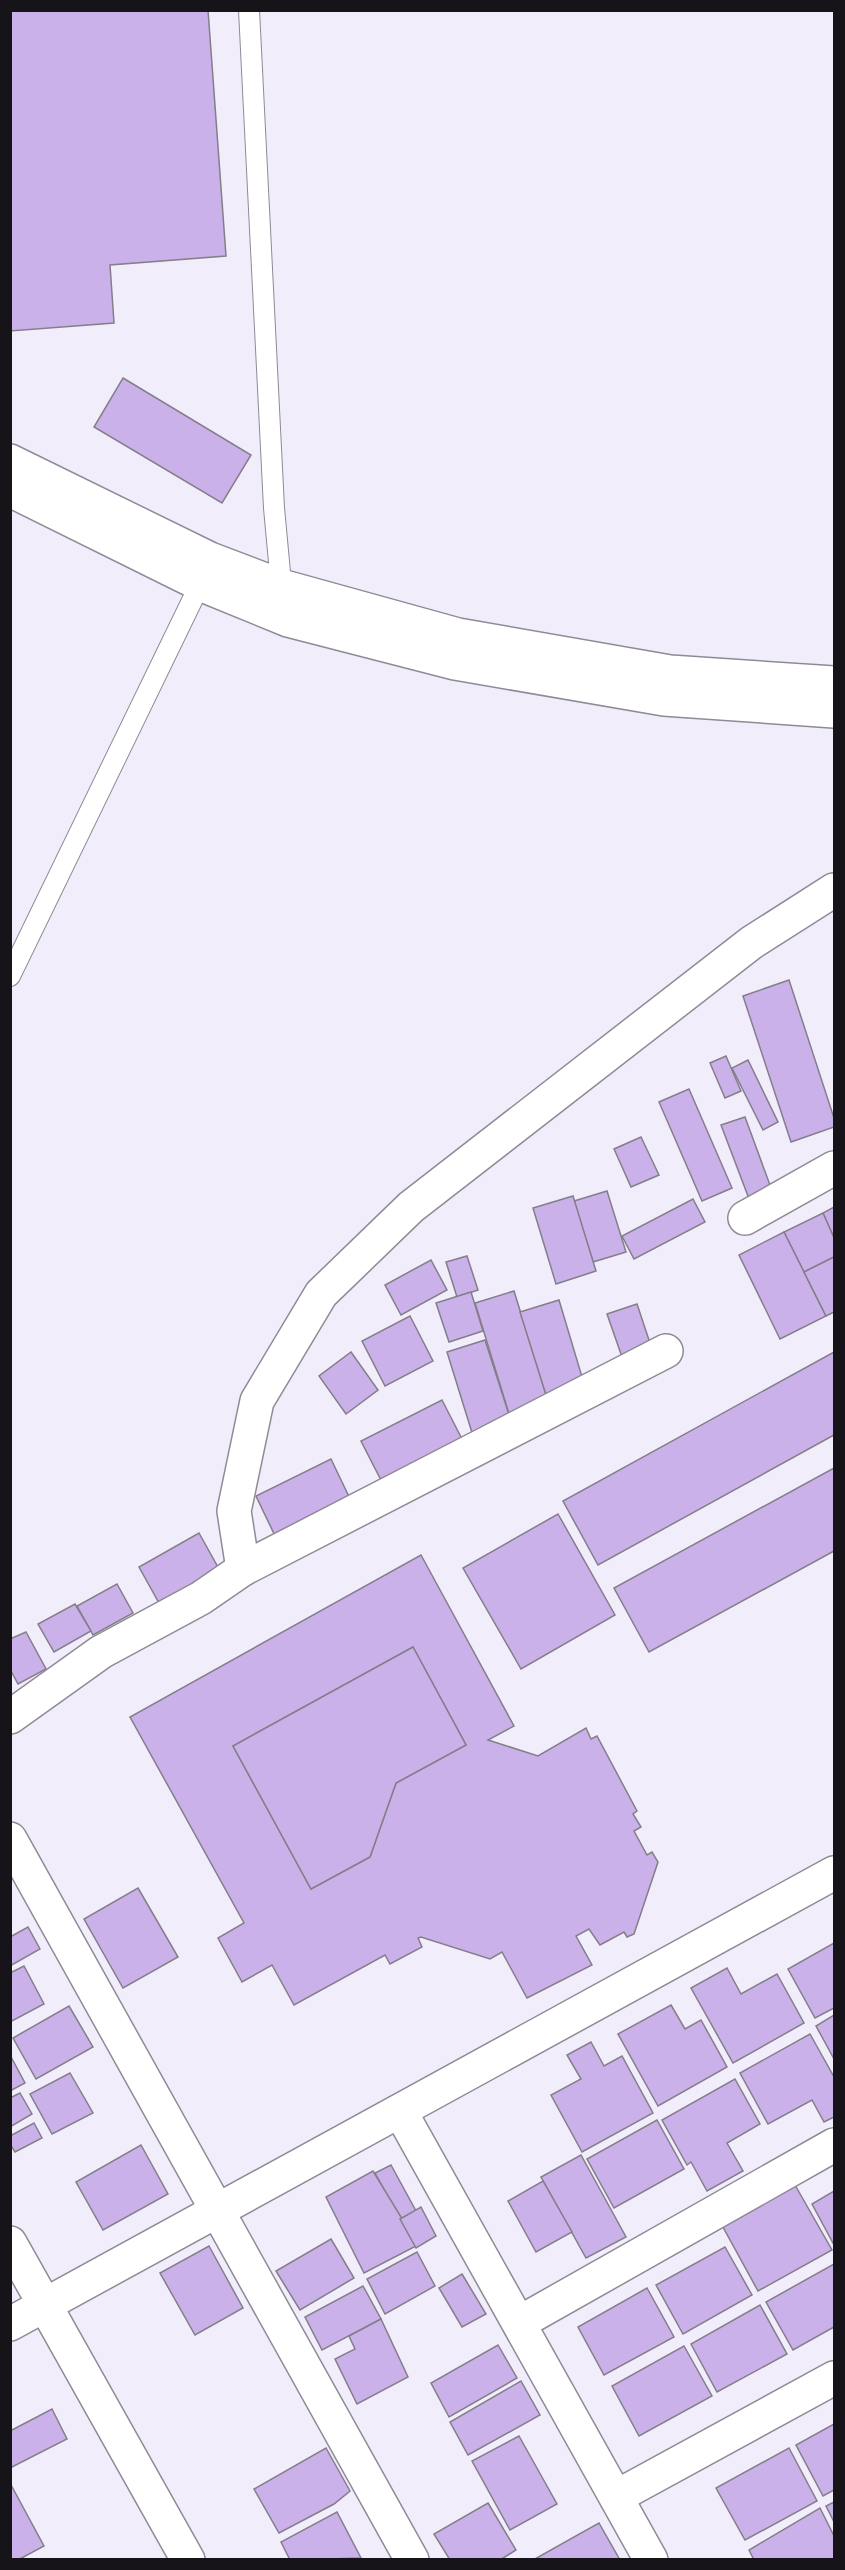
<svg xmlns="http://www.w3.org/2000/svg" width="845" height="2570" viewBox="0 0 845 2570" font-family="'Source Serif 4',serif">
  <rect width="100%" height="100%" fill="#f2edfa"/>
  <g fill="#cbb1ea" stroke="#837e89" stroke-width="1.5" fill-rule="evenodd">
    <polygon points="10,10 208,10 226,256 110,265 114,323 10,331"/>
    <polygon points="123,378 251,455 222,503 94,427"/>
    <polygon points="789,980 834,1118 834,1127 791,1142 743,996"/>
    <polygon points="726,1056 741,1091 725,1098 710,1063"/>
    <polygon points="748,1060 778,1122 763,1130 732,1068"/>
    <polygon points="689,1089 732,1188 702,1201 659,1102"/>
    <polygon points="745,1117 774,1196 751,1204 721,1125"/>
    <polygon points="641,1137 659,1175 631,1187 614,1149"/>
    <polygon points="607,1191 626,1252 593,1262 574,1201"/>
    <polygon points="573,1196 596,1271 556,1284 533,1208"/>
    <polygon points="693,1199 705,1222 634,1259 622,1236"/>
    <polygon points="834,1207 834,1238 823,1213"/>
    <polygon points="823,1213 834,1238 834,1257 804,1272 784,1232"/>
    <polygon points="784,1232 826,1316 780,1339 739,1255"/>
    <polygon points="467,1256 478,1290 457,1297 446,1262"/>
    <polygon points="834,1257 834,1312 826,1316 804,1272"/>
    <polygon points="431,1260 447,1290 401,1315 385,1285"/>
    <polygon points="514,1291 549,1404 510,1417 475,1303"/>
    <polygon points="471,1292 483,1331 449,1342 436,1303"/>
    <polygon points="559,1300 585,1387 547,1398 520,1312"/>
    <polygon points="637,1304 651,1346 622,1357 607,1314"/>
    <polygon points="410,1316 433,1361 385,1386 362,1341"/>
    <polygon points="485,1340 513,1427 474,1439 447,1352"/>
    <polygon points="351,1352 378,1390 346,1414 319,1376"/>
    <polygon points="834,1352 834,1435 598,1565 563,1501"/>
    <polygon points="442,1400 465,1445 384,1486 361,1441"/>
    <polygon points="331,1459 352,1503 277,1540 256,1496"/>
    <polygon points="834,1468 834,1551 649,1652 614,1588"/>
    <polygon points="558,1514 615,1615 521,1669 463,1568"/>
    <polygon points="199,1533 224,1578 164,1612 139,1567"/>
    <path d="M421 1555 514 1726 488 1740 538 1756 586 1728 591 1739 597 1736 637 1811 633 1814 641 1827 634 1831 647 1855 652 1852 658 1862 634 1934 627 1937 624 1932 600 1945 589 1929 576 1936 592 1965 527 1998 502 1952 490 1959 421 1937 418 1938 422 1947 390 1964 385 1955 294 2005 272 1965 242 1982 218 1938 244 1923 130 1717ZM413 1647 466 1745 396 1783 370 1857 311 1889 233 1746Z"/>
    <polygon points="117,1584 133,1613 93,1635 77,1606"/>
    <polygon points="75,1604 91,1631 54,1652 38,1624"/>
    <polygon points="26,1632 46,1669 18,1684 10,1669 10,1639"/>
    <polygon points="413,1647 466,1745 396,1783 370,1857 311,1889 233,1746"/>
    <polygon points="138,1888 178,1957 123,1988 84,1919"/>
    <polygon points="28,1927 40,1949 10,1966 10,1937"/>
    <polygon points="834,1943 834,2008 815,2018 788,1969"/>
    <polygon points="24,1966 44,2004 10,2022 10,1973"/>
    <polygon points="727,1968 741,1994 777,1974 804,2023 733,2063 691,1988"/>
    <polygon points="671,2005 685,2029 701,2020 727,2067 658,2106 618,2034"/>
    <polygon points="69,2006 93,2047 36,2079 13,2038"/>
    <polygon points="834,2015 834,2059 816,2026"/>
    <polygon points="810,2034 834,2077 834,2117 824,2122 812,2100 768,2124 740,2073"/>
    <polygon points="591,2042 604,2066 622,2056 653,2113 582,2152 551,2095 581,2079 567,2055"/>
    <polygon points="10,2055 25,2083 10,2091"/>
    <polygon points="70,2073 93,2113 52,2134 30,2094"/>
    <polygon points="735,2079 760,2124 727,2143 743,2171 707,2191 691,2162 687,2165 662,2120"/>
    <polygon points="20,2093 32,2114 10,2127 10,2098"/>
    <polygon points="657,2120 684,2169 614,2208 587,2159"/>
    <polygon points="34,2123 42,2138 15,2152 10,2144 10,2136"/>
    <polygon points="141,2145 168,2194 103,2230 76,2182"/>
    <polygon points="581,2155 626,2237 586,2258 541,2177"/>
    <polygon points="391,2165 416,2211 400,2219 375,2173"/>
    <polygon points="373,2171 418,2245 364,2273 326,2197"/>
    <polygon points="791,2178 832,2250 758,2291 718,2218"/>
    <polygon points="543,2181 572,2232 536,2252 508,2201"/>
    <polygon points="834,2191 834,2245 812,2204"/>
    <polygon points="421,2207 436,2236 416,2248 400,2219"/>
    <polygon points="331,2239 354,2278 300,2310 276,2271"/>
    <polygon points="209,2246 243,2308 195,2335 160,2273"/>
    <polygon points="725,2247 752,2295 683,2334 656,2285"/>
    <polygon points="417,2252 435,2286 385,2314 367,2279"/>
    <polygon points="834,2264 834,2327 793,2350 766,2302"/>
    <polygon points="462,2274 486,2314 462,2327 439,2288"/>
    <polygon points="363,2286 381,2319 322,2350 305,2317"/>
    <polygon points="647,2288 674,2337 604,2375 578,2327"/>
    <polygon points="760,2305 787,2354 717,2392 691,2344"/>
    <polygon points="381,2319 408,2377 357,2404 335,2359 355,2349 349,2336"/>
    <polygon points="498,2345 517,2378 449,2417 431,2383"/>
    <polygon points="684,2346 712,2396 639,2436 612,2386"/>
    <polygon points="521,2381 540,2415 468,2455 450,2422"/>
    <polygon points="52,2409 67,2439 10,2468 10,2431"/>
    <polygon points="834,2424 834,2490 823,2496 796,2445"/>
    <polygon points="519,2436 557,2504 510,2530 472,2461"/>
    <polygon points="326,2448 350,2491 334,2504 279,2533 254,2489"/>
    <polygon points="789,2448 817,2501 745,2540 716,2488"/>
    <polygon points="10,2483 44,2546 18,2560 10,2560"/>
    <polygon points="834,2502 834,2522 826,2506"/>
    <polygon points="488,2503 516,2550 500,2560 450,2560 434,2534"/>
    <polygon points="820,2508 834,2536 834,2560 754,2560 749,2550"/>
    <polygon points="337,2512 361,2558 290,2560 281,2542"/>
    <polygon points="599,2523 620,2560 533,2560"/>
  </g>
  <g fill="none" stroke-linecap="round" stroke-linejoin="round">
    <g stroke="#8f8a96" stroke-width="22">
      <g id="lane">
        <polyline points="249,10 274,508 282,594"/>
        <polyline points="10,976 204,576"/>
      </g>
    </g>
    <g stroke="#8f8a96" stroke-width="36">
      <g id="street">
        <polyline points="745,1218 834,1168"/>
        <polyline points="243,1569 234,1511 257,1401 321,1294 411,1207 751,943 834,890"/>
        <polyline points="10,1717 101,1652 201,1598 243,1569 666,1351"/>
        <polyline points="10,1839 412,2560"/>
        <polyline points="400,2111 651,2560"/>
        <polyline points="10,2243 188,2560"/>
        <polyline points="519,2323 834,2145"/>
        <polyline points="10,2324 834,1873"/>
        <polyline points="616,2497 834,2378"/>
      </g>
    </g>
    <g stroke="#8f8a96" stroke-width="36">
      <g id="secondary">
        <polyline points="10,461 210,559 281,586 458,635 670,672 834,683"/>
        <polyline points="10,490 200,584 288,620 455,663 664,699 834,711"/>
      </g>
    </g>
    <use href="#lane" stroke="#fff" stroke-width="20"/>
    <use href="#street" stroke="#fff" stroke-width="33"/>
    <use href="#secondary" stroke="#fff" stroke-width="33"/>
  </g>
  <rect width="845" height="2570" fill="none" stroke="#161418" stroke-width="24"/>
</svg>
